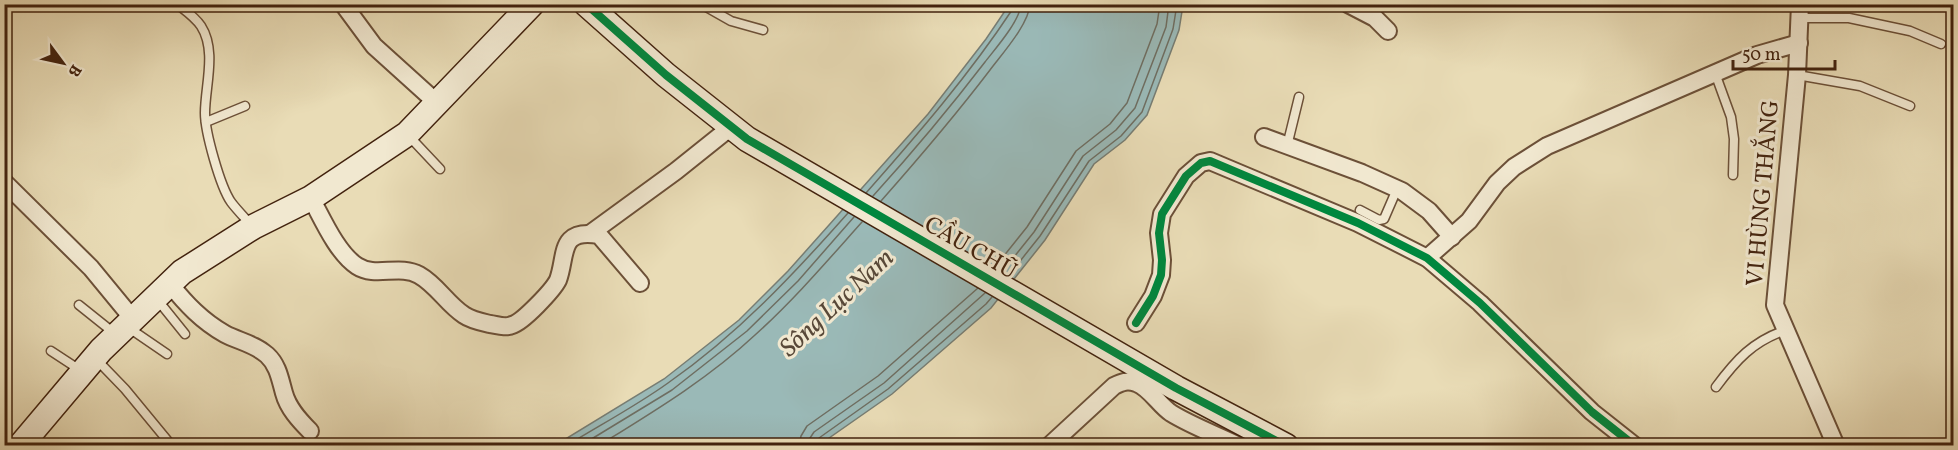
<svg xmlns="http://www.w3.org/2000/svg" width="1958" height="450" viewBox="0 0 1958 450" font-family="Vollkorn,serif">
  <rect width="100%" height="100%" fill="#e9dcb6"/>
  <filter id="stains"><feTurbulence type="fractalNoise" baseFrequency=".00333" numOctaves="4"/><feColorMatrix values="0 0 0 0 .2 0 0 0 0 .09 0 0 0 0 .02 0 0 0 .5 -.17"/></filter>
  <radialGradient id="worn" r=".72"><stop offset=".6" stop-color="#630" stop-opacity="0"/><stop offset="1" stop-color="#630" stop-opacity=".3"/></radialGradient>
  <polygon fill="#9ab9b7" stroke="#777d73" stroke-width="1.5" points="1009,5 1183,5 1179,30 1147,115 1125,140 1094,164 1045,240 991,308 892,394 819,445 554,446 664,379 739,320 788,271 928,114 986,39"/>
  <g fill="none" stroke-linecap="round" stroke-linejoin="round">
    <g stroke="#6e6e62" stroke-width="1.5">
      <path d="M866 193C918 134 969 75 1012 10L1013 4"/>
      <path d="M873 196C912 153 949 109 985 62 995 49 1020 21 1021 4"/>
      <path d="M881 201C919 158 955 116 990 70 1002 54 1029 24 1030 4"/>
      <polyline points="995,267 1027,227 1076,151 1110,124 1127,103 1157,24 1160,4"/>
      <polyline points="1002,272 1034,232 1083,156 1116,130 1135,108 1166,27 1169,4"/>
      <polyline points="1009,275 1040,236 1089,161 1121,136 1142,112 1173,29 1177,4"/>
      <path d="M566 446C600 425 636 406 668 383 737 335 793 275 848 213"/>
      <polyline points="580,446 672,390 747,331 798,281 854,217"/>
      <path d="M598 446C653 412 708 379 755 335 794 300 828 260 862 222"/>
      <polyline points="799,446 801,436 807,426 878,376 978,288"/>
      <polyline points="808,446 810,438 814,432 884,383 985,293"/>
      <polyline points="816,446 819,438 888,389 986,304 992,297"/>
    </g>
    <g stroke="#6c5038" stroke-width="11">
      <g id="lane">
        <path d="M177 4C186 11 195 17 201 26 217 51 205 86 205 113 205 132 220 186 231 202 237 210 245 218 252 226"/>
        <polyline points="701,4 731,21 763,30"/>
        <polyline points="1800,18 1849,18 1910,31 1941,44"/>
        <polyline points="1715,73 1731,117 1734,139 1733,175"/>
        <polyline points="1797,75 1860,86 1910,106"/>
        <polyline points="206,122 245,106"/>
        <polyline points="407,134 440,169"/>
        <polyline points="1287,146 1299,97"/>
        <polyline points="1360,210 1379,220 1384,219 1397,189"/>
        <polyline points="156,298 185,334"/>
        <polyline points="79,305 114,333"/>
        <polyline points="129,328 167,354"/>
        <polyline points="51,351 80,370"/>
        <polyline points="95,358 125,389 172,446"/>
        <path d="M1716 387C1736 360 1753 341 1786 330"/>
      </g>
    </g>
    <g stroke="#6c5038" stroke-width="20">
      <g id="street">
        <polyline points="343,4 374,46 436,102"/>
        <polyline points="1348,4 1375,18 1388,31"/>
        <polyline points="1800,4 1797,75 1775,305 1836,446"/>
        <polyline points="1264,137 1362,173 1402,191 1429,211 1452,237"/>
        <polyline points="4,182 91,268 133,319"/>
        <path d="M311 198C322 218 337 253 357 266 375 278 400 264 419 275 437 285 447 304 464 315 471 320 481 322 490 324 497 325 506 328 512 325 523 322 553 290 558 280 567 256 558 228 599 235L640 283"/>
        <polyline points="591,233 676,171 731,127"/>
        <polyline points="1427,258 1469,221 1497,183 1514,167 1547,146 1757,55 1799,43"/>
        <path d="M170 284C186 304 202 321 225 334 238 341 255 344 267 355 278 365 280 379 284 393 288 408 299 420 310 431"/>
        <polyline points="1136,323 1153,296 1161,275 1162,260 1159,233 1162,214 1186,176 1201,163 1210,161 1358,223 1427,258 1480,303 1592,412 1635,446"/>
        <path d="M1049 446 1114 386C1122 382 1127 380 1136 383 1149 387 1159 405 1171 413 1192 426 1217 435 1239 446"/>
      </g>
    </g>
    <g stroke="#42220e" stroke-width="27">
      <g id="secondary">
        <polyline points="586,4 666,75 747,139 1176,388 1286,446"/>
        <polyline points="20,446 101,350 182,272 253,227 311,198 407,134 532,4"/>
      </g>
    </g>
    <use href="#lane" stroke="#f1e8d0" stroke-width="8"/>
    <use href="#street" stroke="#f1e8d0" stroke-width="16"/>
    <use href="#secondary" stroke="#f1e8d0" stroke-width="24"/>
    <g stroke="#f1e8d0" stroke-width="11">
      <g id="cycleway">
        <polyline points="586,4 666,75 747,139 1176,388 1286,446"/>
        <polyline points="1136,323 1153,296 1161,275 1162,260 1159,233 1162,214 1186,176 1201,163 1210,161 1358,223 1427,258 1480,303 1592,412 1635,446"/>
      </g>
    </g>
    <use href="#cycleway" stroke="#00873e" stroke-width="8"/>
  </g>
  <g text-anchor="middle" stroke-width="6" stroke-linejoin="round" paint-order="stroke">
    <g font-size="24" fill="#42220e" stroke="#f1e8d0">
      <text transform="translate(1762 193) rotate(-85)" y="8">VI HÙNG THẮNG</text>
      <text transform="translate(971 247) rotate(30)" y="8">CẦU CHŨ</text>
    </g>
    <g font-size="26" font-style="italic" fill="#584838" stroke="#f1e8d0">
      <text transform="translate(836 302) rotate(-43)" y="9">Sông Lục Nam</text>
    </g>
  </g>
  <rect width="1958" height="450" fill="none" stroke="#e9dcb6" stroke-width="24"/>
  <rect x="6" y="6" width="1946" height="438" fill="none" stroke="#42220e" stroke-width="3"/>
  <rect x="12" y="12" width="1934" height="426" fill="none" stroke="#42220e" stroke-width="1.5"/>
  <g transform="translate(63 63) rotate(123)" stroke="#f1e8d0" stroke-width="4.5" paint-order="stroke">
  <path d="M0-4.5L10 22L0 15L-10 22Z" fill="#42220e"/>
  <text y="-9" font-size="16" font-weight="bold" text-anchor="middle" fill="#42220e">B</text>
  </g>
  <path d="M1733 60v9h102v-9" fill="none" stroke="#42220e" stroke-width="3"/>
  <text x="1742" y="60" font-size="18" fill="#42220e" stroke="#f1e8d0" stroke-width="4.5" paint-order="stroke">50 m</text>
  <rect width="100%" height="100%" filter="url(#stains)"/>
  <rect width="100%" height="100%" fill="url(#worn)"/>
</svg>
